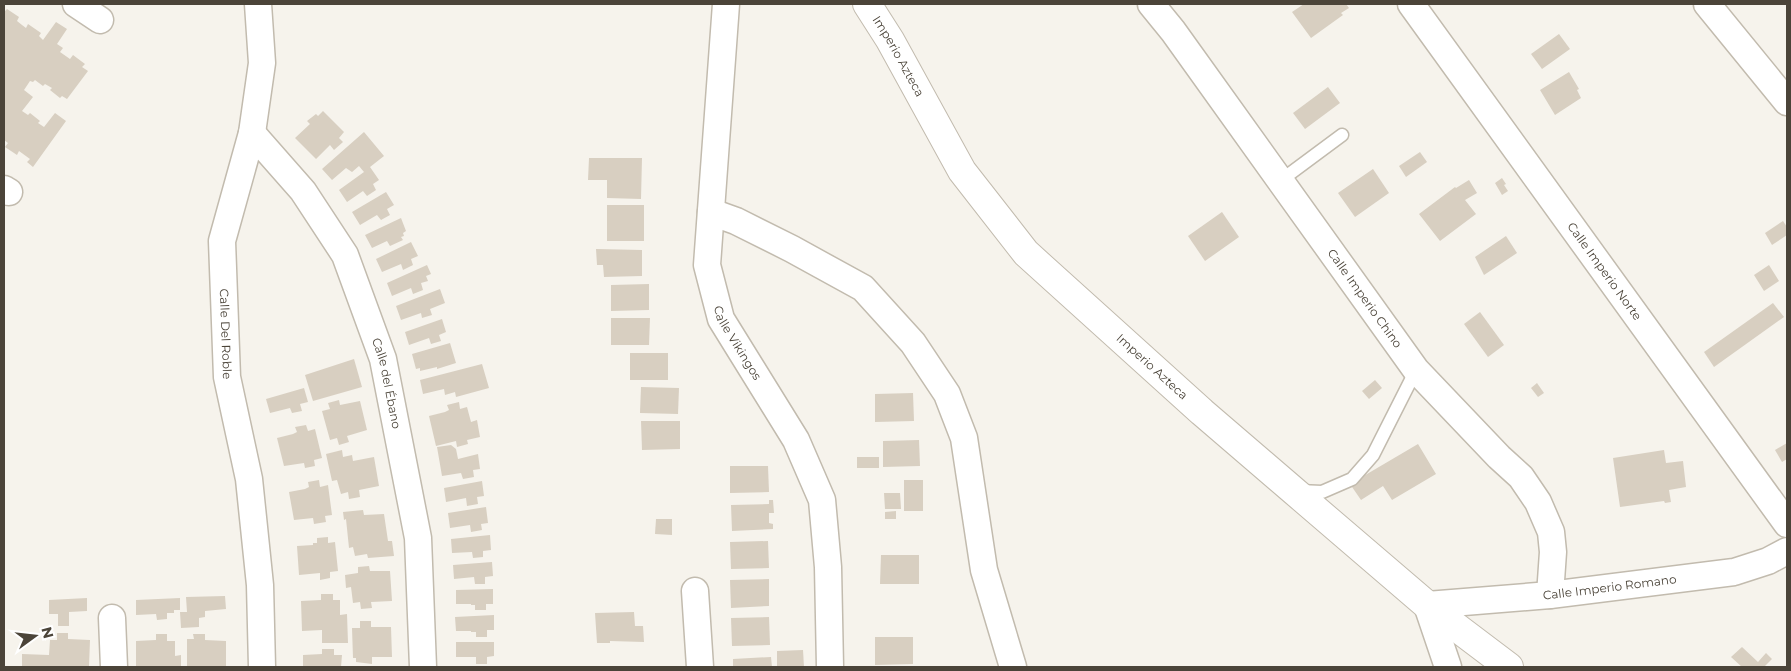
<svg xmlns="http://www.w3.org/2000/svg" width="1791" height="671" viewBox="0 0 1791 671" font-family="Montserrat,sans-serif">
  <rect width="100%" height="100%" fill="#f6f3ec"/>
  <g fill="#d8cfc1">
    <polygon points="1304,4 1346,4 1349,8 1341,13 1343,15 1311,38 1292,12"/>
    <polygon points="7,9 19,17 17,21 22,25 26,28 28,24 41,33 39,36 43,40 56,22 67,29 57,44 63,48 60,52 70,59 73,55 85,64 82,67 88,71 67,99 62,96 60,98 50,90 52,88 45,84 43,86 35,80 33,82 30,81 24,90 33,97 22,111 28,115 30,113 40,121 38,123 44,127 55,113 66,121 33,167 27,162 30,159 19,151 17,155 5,147 8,143 4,140 4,12"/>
    <polygon points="1559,34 1570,49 1542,69 1531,54"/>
    <polygon points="1569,72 1579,89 1577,90 1581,98 1555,115 1540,90"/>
    <polygon points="1328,87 1340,103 1305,129 1293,113"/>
    <polygon points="323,111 344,132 339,138 343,142 334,150 330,145 316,159 295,138 310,124 307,121 316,114 318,116"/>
    <polygon points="364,132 384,156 370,167 379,180 373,184 376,190 367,196 363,191 347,202 339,190 364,172 359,166 352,172 346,168 332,180 322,169"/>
    <polygon points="1420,152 1427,162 1406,177 1399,166"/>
    <polygon points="589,158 642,158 641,199 607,198 607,180 588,180"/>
    <polygon points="1373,169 1389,193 1355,217 1338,193"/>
    <polygon points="1502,178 1506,184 1504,185 1508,191 1502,195 1495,183"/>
    <polygon points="1469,180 1477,193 1465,200 1476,214 1440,241 1419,214 1455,187 1456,188"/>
    <polygon points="386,192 394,205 387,209 390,215 381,220 377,215 360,225 352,212"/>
    <rect x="607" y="205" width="37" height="36"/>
    <polygon points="1222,212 1239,237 1205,261 1188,236"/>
    <polygon points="401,218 406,231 403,233 404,236 401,237 403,240 390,246 387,241 372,248 365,235"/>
    <polygon points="1783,221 1787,227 1787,235 1772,245 1765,233"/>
    <polygon points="1506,236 1517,253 1484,275 1475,257"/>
    <polygon points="411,242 418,256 411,259 413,265 403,270 401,264 382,272 376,259"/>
    <polygon points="596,249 642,250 642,276 604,277 603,265 597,265"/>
    <polygon points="427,265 431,274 426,276 428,281 421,283 423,290 413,294 411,288 392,296 387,283"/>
    <polygon points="1769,265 1779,281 1764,291 1754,275"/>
    <polygon points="649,284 649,310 611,311 611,285"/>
    <polygon points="440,289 445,303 430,309 432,315 422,318 421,313 401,320 396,306"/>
    <polygon points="1773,303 1784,317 1714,367 1704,352"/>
    <polygon points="1480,312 1504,345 1488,357 1464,324"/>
    <polygon points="611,318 650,318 649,345 611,345"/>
    <polygon points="442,319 446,332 439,335 441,341 431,344 429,338 409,345 405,332"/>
    <polygon points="450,343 456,363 437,369 437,367 420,371 420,368 416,369 412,354"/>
    <rect x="630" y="353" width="38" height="27"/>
    <polygon points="354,359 362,387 313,401 305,375"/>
    <polygon points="482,364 489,388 456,397 455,392 445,395 444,389 423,394 420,380"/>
    <polygon points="1375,380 1382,388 1369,399 1362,391"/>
    <polygon points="1537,383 1544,393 1538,397 1531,388"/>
    <polygon points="641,387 679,388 678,414 640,413"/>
    <polygon points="304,388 308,402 300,404 302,411 292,413 290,408 270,413 266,399"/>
    <polygon points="913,393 914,421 875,422 875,394"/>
    <polygon points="339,400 340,405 360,401 367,430 347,436 349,442 339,445 337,438 330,440 322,411 330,409 328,403"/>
    <polygon points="459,402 460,409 467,407 471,422 477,420 480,437 467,440 468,444 457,447 456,441 436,446 429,416 445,412 449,410 447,405"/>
    <polygon points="641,421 680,421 680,449 642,450"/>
    <polygon points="306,425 308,431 315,429 322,458 314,460 315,466 305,468 304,463 284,466 277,438 293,434 297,432 295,427"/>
    <polygon points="919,440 920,466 883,467 883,441"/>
    <polygon points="1787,443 1787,459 1782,462 1775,450"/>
    <polygon points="1418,444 1436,474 1392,500 1383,486 1361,500 1350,484"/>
    <polygon points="451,445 456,449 458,459 478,454 480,469 473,470 474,477 463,479 461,473 442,476 437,447"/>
    <polygon points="342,450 343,457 352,455 353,461 374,457 379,486 359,490 360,497 349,499 348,492 341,494 337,480 332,481 326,454"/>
    <polygon points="1664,450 1666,463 1683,461 1686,487 1669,490 1671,502 1665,503 1664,501 1620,507 1613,458"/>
    <rect x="857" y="457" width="22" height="11"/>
    <polygon points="730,466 768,466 769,492 730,493"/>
    <polygon points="319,480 320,487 328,485 332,515 325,516 326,522 314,524 313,518 294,520 289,492 305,489 309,487 308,482"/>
    <rect x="904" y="480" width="19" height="31"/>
    <polygon points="482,481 484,496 477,497 478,504 467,506 466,498 446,502 444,488"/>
    <polygon points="884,493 900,493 901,509 885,509"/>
    <polygon points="769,500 773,500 774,513 769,513 769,523 773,524 773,529 732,531 731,505 769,504"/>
    <polygon points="486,507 488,523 481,524 482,530 471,532 470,525 450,528 448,513"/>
    <polygon points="363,510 364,515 384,514 388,541 392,541 394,556 368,558 367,554 355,556 353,547 349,548 346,519 344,520 343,512"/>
    <polygon points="896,511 896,519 885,519 885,512"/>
    <polygon points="656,519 672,519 672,535 655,534"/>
    <polygon points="490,535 491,550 483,551 483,557 473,558 472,552 452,553 451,539"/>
    <polygon points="328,537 328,543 335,542 338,571 330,572 330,578 320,580 320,573 299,575 297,546 313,545 313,543 317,543 317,538"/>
    <polygon points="768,541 769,568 731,569 730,542"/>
    <polygon points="881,555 919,555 919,584 880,584"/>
    <polygon points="492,562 493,576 485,577 485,584 475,584 474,577 454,579 453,565"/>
    <polygon points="369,566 370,571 390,571 392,601 371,602 372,608 361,609 360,602 353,603 351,587 346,588 345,575 358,573 358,567"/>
    <polygon points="769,579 769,606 731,608 730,580"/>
    <polygon points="493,589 493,604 486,604 486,610 475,610 475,605 471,605 471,604 456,604 456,590"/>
    <polygon points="321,594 333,594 333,600 340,600 340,615 347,614 348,643 322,643 322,630 302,631 301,601 321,600"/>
    <polygon points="225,596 226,609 205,611 205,617 199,618 199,627 181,628 180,612 187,612 186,597"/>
    <polygon points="87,598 87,611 69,612 69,626 58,626 58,614 49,614 49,600"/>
    <polygon points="180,598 180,610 174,610 174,613 167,613 167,619 157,620 156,614 136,615 136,600"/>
    <polygon points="634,612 635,626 643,626 644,642 610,641 610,643 597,643 595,613"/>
    <polygon points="494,615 494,630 487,630 487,637 476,637 476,632 471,632 471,631 456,631 455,617"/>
    <polygon points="769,617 770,645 732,646 731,618"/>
    <polygon points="360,621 371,621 371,627 391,627 392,657 372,657 372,664 356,662 356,658 353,658 352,628 360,628"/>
    <polygon points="57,633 68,633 68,639 90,640 89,667 22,667 22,654 49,655 50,640 57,640"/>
    <polygon points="156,634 167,634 167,641 175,641 175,656 181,655 181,667 136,667 136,641 156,640"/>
    <polygon points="193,634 205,634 205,640 226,641 226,667 187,667 187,639 194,639"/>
    <polygon points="875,637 913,637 913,664 875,665"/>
    <polygon points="456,642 494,642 494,656 487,657 487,664 476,664 476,657 456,657"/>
    <polygon points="1742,647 1758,662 1766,653 1772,659 1764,667 1742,667 1731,657"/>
    <polygon points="322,649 334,649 334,655 342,655 341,667 303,667 303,655 322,654"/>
    <polygon points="803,650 804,667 777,667 777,651"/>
    <polygon points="771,657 772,667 733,667 733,659"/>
  </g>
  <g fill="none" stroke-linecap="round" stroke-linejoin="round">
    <g stroke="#c2bbae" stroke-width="15">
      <g id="service">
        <polyline points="1280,181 1342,135"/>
        <polyline points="1299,491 1322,492 1352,479 1373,455 1416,370"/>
      </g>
    </g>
    <g stroke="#c2bbae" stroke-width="29">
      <g id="minor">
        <polyline points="76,4 100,20"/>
        <path id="s1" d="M258 4 262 63 252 133 222 241 227 377 249 479 260 585 262 667"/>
        <path id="s2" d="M726 4 707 265 721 319 796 440 822 500 828 567 830 667"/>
        <path id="s3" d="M1151 4 1173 31 1416 370 1499 457 1521 477 1538 502 1551 532 1553 552 1550 595"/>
        <path id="s4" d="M1411 4 1787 524"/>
        <polyline points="1707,4 1787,102"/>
        <path id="s5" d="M252 133 303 191 345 255 383 359 418 538 423 667"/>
        <polyline points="4,189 9,192"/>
        <polyline points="711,212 736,221 792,249 863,288 913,343 947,394 964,438 984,570 1013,667"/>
        <polyline points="695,591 700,667"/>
        <polyline points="112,618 114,667"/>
        <path id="s6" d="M1448 667 1427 605 1550 595 1734 572 1768 561 1787 551"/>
      </g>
    </g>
    <g stroke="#c2bbae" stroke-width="30">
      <g id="tertiary">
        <path id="s7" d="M867 4 890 40 962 171 1026 253 1202 412 1294 491 1427 605 1509 667"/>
      </g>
    </g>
    <use href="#service" stroke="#fff" stroke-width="12"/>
    <use href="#minor" stroke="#fff" stroke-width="26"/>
    <use href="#tertiary" stroke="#fff" stroke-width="28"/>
  </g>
  <g text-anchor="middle" stroke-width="5" stroke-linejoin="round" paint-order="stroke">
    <g font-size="12" fill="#4b4439" stroke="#fff">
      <text dy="4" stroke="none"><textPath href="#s7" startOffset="61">Imperio Azteca</textPath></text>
      <text dy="4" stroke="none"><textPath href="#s4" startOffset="330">Calle Imperio Norte</textPath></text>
      <text dy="4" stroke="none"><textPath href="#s3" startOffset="364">Calle Imperio Chino</textPath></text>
      <text dy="4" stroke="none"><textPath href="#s1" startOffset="335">Calle Del Roble</textPath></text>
      <text dy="4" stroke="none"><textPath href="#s2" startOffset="346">Calle Vikingos</textPath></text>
      <text dy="4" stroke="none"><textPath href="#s7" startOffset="466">Imperio Azteca</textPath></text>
      <text dy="4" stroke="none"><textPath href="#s5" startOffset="289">Calle del Ébano</textPath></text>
      <text dy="4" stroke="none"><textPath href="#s6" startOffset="249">Calle Imperio Romano</textPath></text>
    </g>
  </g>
  <rect width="1791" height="671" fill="none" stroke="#4b4439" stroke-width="10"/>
  <g transform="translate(35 636) rotate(75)" stroke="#ffffff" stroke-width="4" paint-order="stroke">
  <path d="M0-4L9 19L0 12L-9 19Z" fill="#4b4439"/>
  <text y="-8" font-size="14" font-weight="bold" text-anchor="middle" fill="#4b4439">N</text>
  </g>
</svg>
